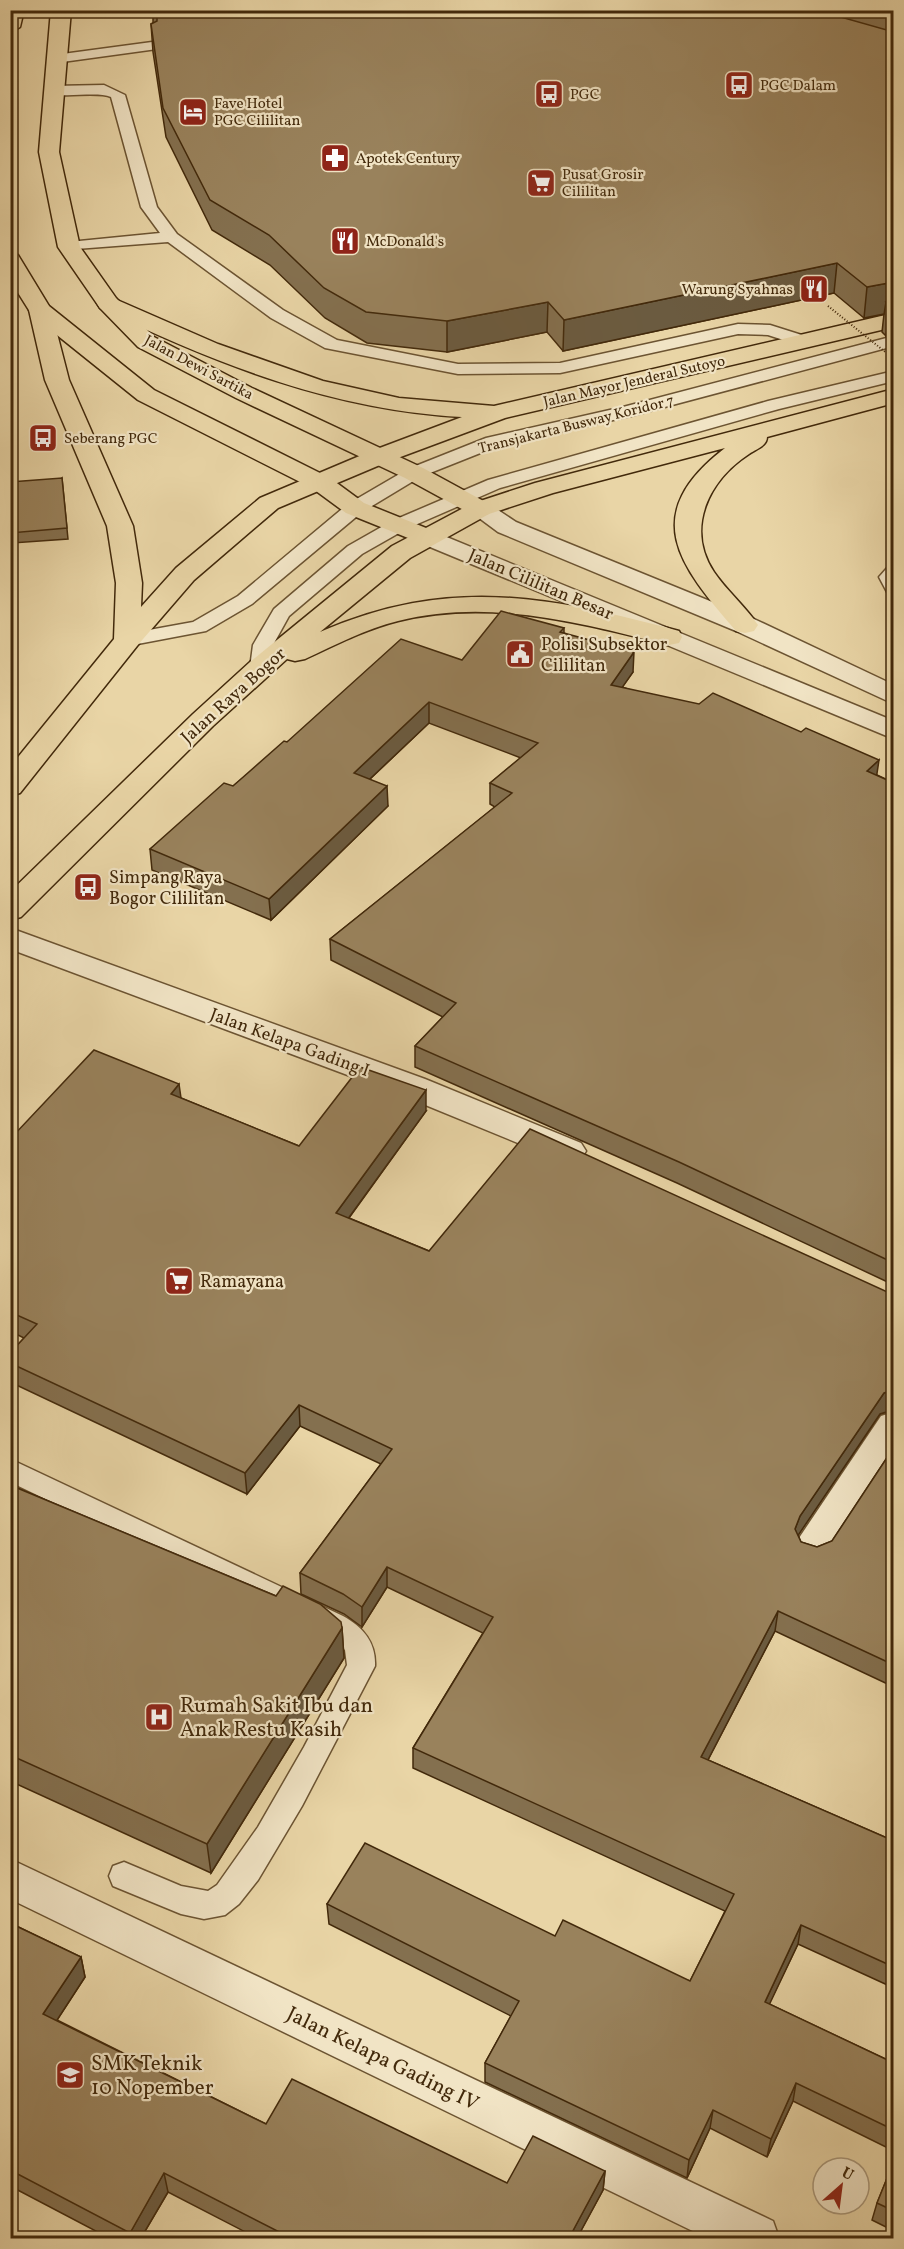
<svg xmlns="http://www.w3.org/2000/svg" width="904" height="2249" viewBox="0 0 904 2249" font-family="Vollkorn,serif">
  <rect width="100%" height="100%" fill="#e9d5a6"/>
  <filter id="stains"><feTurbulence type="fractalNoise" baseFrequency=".00333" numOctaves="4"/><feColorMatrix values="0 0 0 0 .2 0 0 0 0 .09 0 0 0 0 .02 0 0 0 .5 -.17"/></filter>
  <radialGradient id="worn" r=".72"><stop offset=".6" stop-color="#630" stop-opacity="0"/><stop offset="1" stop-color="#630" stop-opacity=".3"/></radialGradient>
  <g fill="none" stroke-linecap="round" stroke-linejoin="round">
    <g stroke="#6c5432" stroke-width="3">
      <g id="service">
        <polygon points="152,42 157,43 157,49 55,63 48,59 55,55"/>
        <path d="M104 85 125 95 157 207 177 234 283 310 337 340 458 364 560 363 738 324 770 325 808 337 810 341 802 346 768 335 738 334 560 373 458 374 325 348 271 318 168 242 63 250 61 247 63 244 69 242 160 233 141 207 111 97C94 90 56 101 46 90L53 86Z"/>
        <polygon points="894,336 894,346 631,416 498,446 420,477 362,512 252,604 206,631 127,646 117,640 127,634 193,622 238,596 348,504 408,469 486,438 623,407"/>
        <polygon points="894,371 894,381 779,409 500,488 406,529 362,554 289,616 273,645 267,672 253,672 250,668 253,645 274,609 348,546 392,521 488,480 768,401"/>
        <polygon points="894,566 894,594 887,592 879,577 887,568"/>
        <path d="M10 1459 343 1616C363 1627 376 1642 375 1666L302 1806 258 1880 239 1904 225 1915 204 1919 181 1914 113 1886 109 1876 113 1866 124 1862 181 1886 208 1891 217 1885 258 1827 304 1747 347 1665 345 1650 323 1632 10 1482Z"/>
      </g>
    </g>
    <g stroke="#6c5432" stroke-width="3">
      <g id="minor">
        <polygon points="10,928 425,1079 581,1143 586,1151 581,1159 569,1163 557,1159 401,1095 10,949"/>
        <polygon points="894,1412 894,1457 827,1560 813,1565 799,1560 794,1549 799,1538 881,1416"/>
        <polygon points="10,1859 773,2221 779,2238 707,2238 10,1899"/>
      </g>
    </g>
    <g stroke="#6c5432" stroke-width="3">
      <g id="tertiary">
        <polygon points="480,501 489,504 516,522 754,619 894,685 894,704 736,631 498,532 467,509 471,504"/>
        <polygon points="427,529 894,721 894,739 418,542 414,537 418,532"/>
      </g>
    </g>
    <g stroke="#42290b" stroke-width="3">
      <g id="primary">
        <polygon points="10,10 24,10 20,27 10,33"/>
        <polygon points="51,10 71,10 59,152 80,247 116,298 154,337 252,388 423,468 489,504 493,509 489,514 480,517 471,514 405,478 236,398 138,347 100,308 58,247 39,152"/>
        <polygon points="10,253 18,255 49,306 154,390 330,478 364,503 436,532 440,537 436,542 427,545 418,542 346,513 312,488 138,400 32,315 10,280"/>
      </g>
    </g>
    <g stroke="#42290b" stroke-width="3">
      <g id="trunk">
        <path d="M108 296 218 344 323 381 399 398 494 406 894 313V327L505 418 387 462 278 508 194 580 137 646 20 793 10 796V767L114 639 116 583 107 526 45 380 29 310 32 305H48L51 310 69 380 133 526 142 583 141 607 176 568 260 498 369 452 462 417C333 410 216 364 100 308L97 303 100 298Z"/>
        <path d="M894 389V403L767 437C767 446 756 449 749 454 709 480 685 528 714 572 727 591 745 606 758 625L754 631 745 633 736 631C679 565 638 515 725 448L553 493 489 514 410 558 320 632C449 576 548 596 679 631L682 637 679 643 669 645C580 623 490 598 398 621 366 629 335 645 305 659L295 661 287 659 213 726 21 917 10 920V892L193 714 250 662 392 546 471 504 535 483Z"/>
      </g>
    </g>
    <use href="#service" fill="#f1e4c5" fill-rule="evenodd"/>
    <use href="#minor" fill="#f1e4c5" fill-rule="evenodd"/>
    <use href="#tertiary" fill="#f1e4c5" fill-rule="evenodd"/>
    <use href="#primary" fill="#e9d5a6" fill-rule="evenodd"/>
    <use href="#trunk" fill="#e9d5a6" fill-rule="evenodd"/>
    <polyline stroke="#42290b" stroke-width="2" stroke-dasharray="1 2" stroke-linecap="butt" points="828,306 894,359"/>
  </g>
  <g fill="#84704f" stroke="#42290b" stroke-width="1.5">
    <polygon points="153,10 894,10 894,335 886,336 882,332 884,314 864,318 834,293 563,351 547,332 447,352 367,343 325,318 270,265 212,230 166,137 153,52 151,24 153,23"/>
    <polygon points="62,478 68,539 12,543 10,534"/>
    <polygon points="564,628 564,633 633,672 622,687 877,775 894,783 894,1285 677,1183 415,1067 415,1046 443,1017 331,960 330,939 495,807 490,804 490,783 521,758 429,723 370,779 388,806 271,920 152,870 150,849 233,786 287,742 462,660"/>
    <polygon points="181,1098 299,1146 426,1111 349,1218 429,1251 894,1295 894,1410 880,1414 798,1535 801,1542 817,1547 832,1541 894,1447 894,1687 775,1631 708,1760 894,1841 894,1988 798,1944 769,2004 894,2063 894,2151 793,2101 767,2157 710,2128 687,2178 485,2082 485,2063 511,2016 329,1924 327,1904 555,1936 690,1981 725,1911 413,1768 413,1748 483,1633 387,1587 362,1627 344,1614 301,1594 300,1573 381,1464 300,1426 247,1494 10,1382 10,1353 24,1338 10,1331 10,1135 13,1136"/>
    <polygon points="10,1485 276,1596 342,1628 344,1658 211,1873 10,1781"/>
    <polygon points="10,1923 81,1957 85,1977 57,2020 266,2124 507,2183 605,2171 603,2190 577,2238 257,2238 168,2192 141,2238 109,2238 10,2186"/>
    <polygon points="894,2161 894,2231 872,2220 877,2203"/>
  </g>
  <g fill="#6b5b40" stroke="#42290b" stroke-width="1.5">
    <polygon points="837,263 834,293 563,351 564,320"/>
    <polygon points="894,282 894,335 886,336 890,305 886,302 884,314 864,318 867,287"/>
    <polygon points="548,302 547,332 447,352 447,321"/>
    <polygon points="634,652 633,672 610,705 611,685"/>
    <polygon points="429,702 429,723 354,794 354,773"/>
    <polygon points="879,760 876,780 867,771"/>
    <polygon points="387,786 388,806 271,920 269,899"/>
    <polygon points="179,1084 182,1105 171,1094"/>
    <polygon points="426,1090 426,1111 337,1234 336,1213"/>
    <polygon points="894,1390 893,1410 880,1414 797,1537 795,1529 800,1516 884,1393"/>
    <polygon points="299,1405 300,1426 247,1494 245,1473"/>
    <polygon points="387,1567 387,1587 362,1627 362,1607"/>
    <polygon points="778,1611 775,1631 699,1777 701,1757"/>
    <polygon points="342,1628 344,1658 211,1873 207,1844"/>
    <polygon points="801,1925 798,1944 762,2020 765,2002"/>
    <polygon points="81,1957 85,1977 48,2034 43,2014"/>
    <polygon points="796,2083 793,2101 767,2157 771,2139"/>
    <polygon points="713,2110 710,2128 687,2178 689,2160"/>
    <polygon points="605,2171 603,2190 577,2238 569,2238"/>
    <polygon points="164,2173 168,2192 141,2238 131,2238 130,2233"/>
  </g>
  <g fill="#99825c" stroke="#42290b" stroke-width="1.5">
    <polygon points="153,10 816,10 894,32 894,282 867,287 837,263 564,320 548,302 447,321 366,312 324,288 269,235 210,200 163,108 151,24 157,21 157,14 152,12"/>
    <polygon points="876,10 894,10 894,16"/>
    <polygon points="894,299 894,305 890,305 886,302"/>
    <polygon points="62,478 67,528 10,533 10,482"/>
    <polygon points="501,611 564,628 560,632 634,652 611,685 699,704 713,693 801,732 806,728 879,760 867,771 894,783 894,1263 679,1162 415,1046 456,1003 330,939 512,793 490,783 538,743 429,702 354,773 387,786 269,899 150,849 224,783 233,786 284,741 287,742 401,639 462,660"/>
    <polygon points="94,1050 179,1084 171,1094 299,1146 360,1067 426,1090 336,1213 429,1251 530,1129 894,1295 894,1390 884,1393 800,1516 795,1529 801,1542 817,1547 832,1541 894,1447 894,1665 778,1611 701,1757 894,1841 894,1967 801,1925 765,2002 894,2063 894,2130 796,2083 771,2139 713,2110 689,2160 485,2063 519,2001 327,1904 365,1843 555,1936 563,1920 690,1981 734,1894 413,1748 493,1617 387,1567 362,1607 343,1594 300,1573 392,1449 299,1405 245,1473 10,1363 10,1353 37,1324 10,1312 10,1304 17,1297 10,1294 10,1135 13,1136"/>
    <polygon points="10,1485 276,1596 283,1586 320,1604 341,1622 342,1628 207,1844 10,1755"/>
    <polygon points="10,1923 81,1957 43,2014 266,2124 292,2079 507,2183 533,2136 605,2171 569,2238 291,2238 164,2173 130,2233 10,2170"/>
    <polygon points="894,2161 894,2211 877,2203"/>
  </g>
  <defs>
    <g id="bus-square" transform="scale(1.5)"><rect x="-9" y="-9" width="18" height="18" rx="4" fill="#8f2418" stroke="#f1e4c5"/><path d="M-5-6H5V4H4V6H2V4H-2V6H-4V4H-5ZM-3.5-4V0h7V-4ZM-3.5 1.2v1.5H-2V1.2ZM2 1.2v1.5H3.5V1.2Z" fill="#fff"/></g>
    <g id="hotel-square" transform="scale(1.5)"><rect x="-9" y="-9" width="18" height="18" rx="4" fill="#8f2418" stroke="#f1e4c5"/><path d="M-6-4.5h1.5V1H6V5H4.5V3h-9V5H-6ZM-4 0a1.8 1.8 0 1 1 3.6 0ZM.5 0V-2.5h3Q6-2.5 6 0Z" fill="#fff"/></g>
    <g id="pharmacy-square" transform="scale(1.5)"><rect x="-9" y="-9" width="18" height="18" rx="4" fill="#8f2418" stroke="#f1e4c5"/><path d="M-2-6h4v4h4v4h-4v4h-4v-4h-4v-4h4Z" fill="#fff"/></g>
    <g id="supermarket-square" transform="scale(1.5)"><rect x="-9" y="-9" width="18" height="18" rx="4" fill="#8f2418" stroke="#f1e4c5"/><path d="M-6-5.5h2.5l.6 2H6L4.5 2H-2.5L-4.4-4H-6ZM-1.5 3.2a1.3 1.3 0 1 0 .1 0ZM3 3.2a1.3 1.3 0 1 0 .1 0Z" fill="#fff"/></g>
    <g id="restaurant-square" transform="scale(1.5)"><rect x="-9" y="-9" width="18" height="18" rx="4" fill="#8f2418" stroke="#f1e4c5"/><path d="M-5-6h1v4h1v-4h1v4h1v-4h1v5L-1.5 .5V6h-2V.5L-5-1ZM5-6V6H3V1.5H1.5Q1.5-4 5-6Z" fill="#fff"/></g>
    <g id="civic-square" transform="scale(1.5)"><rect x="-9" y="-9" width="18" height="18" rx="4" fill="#8f2418" stroke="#f1e4c5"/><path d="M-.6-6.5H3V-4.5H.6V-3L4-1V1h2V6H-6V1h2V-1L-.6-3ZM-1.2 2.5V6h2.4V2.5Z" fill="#fff"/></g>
    <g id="hospital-square" transform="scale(1.5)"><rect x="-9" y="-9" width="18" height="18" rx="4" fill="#8f2418" stroke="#f1e4c5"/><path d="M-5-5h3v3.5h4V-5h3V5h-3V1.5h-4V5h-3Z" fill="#fff"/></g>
    <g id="school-square" transform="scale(1.5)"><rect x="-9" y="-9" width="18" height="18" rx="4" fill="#8f2418" stroke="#f1e4c5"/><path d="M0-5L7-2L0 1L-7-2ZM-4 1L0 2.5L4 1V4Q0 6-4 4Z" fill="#fff"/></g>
  </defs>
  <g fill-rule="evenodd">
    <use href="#bus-square" x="739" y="85"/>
    <use href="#bus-square" x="549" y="94"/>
    <use href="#hotel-square" x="193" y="112"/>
    <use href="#pharmacy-square" x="335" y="158"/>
    <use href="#supermarket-square" x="541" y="183"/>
    <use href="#restaurant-square" x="345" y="241"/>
    <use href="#restaurant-square" x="814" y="289"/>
    <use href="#bus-square" x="43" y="438"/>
    <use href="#civic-square" x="520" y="654"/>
    <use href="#bus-square" x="88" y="887"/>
    <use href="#supermarket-square" x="179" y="1281"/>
    <use href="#hospital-square" x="159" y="1717"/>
    <use href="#school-square" x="70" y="2075"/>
  </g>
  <g text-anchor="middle" stroke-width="4.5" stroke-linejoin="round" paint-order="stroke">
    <g font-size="15" fill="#42290b" stroke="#f1e4c5" text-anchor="start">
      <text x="760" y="90">PGC Dalam</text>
      <text x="570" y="99">PGC</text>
      <text x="214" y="108">Fave Hotel<tspan x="214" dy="17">PGC Cililitan</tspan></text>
      <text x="356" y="163">Apotek Century</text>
      <text x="562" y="179">Pusat Grosir<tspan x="562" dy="17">Cililitan</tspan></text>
      <text x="366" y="246">McDonald's</text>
      <text x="793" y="294" text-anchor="end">Warung Syahnas</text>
      <text x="64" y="443">Seberang PGC</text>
    </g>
    <g font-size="15" fill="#42290b" stroke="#f1e4c5">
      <text transform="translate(199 367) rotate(28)" y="5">Jalan Dewi Sartika</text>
      <text transform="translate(634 381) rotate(-13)" y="5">Jalan Mayor Jenderal Sutoyo</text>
      <text transform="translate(576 424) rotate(-14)" y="5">Transjakarta Busway Koridor 7</text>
    </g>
    <g font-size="18" fill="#42290b" stroke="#f1e4c5">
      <text transform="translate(541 584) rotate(23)" y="6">Jalan Cililitan Besar</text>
      <text transform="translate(233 695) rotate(-42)" y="6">Jalan Raya Bogor</text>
      <text transform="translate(290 1042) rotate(20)" y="6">Jalan Kelapa Gading I</text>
    </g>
    <g font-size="18" fill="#42290b" stroke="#f1e4c5" text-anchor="start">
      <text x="541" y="650">Polisi Subsektor<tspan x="541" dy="21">Cililitan</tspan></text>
      <text x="109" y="883">Simpang Raya<tspan x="109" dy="21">Bogor Cililitan</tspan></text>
      <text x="200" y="1287">Ramayana</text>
    </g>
    <g font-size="21" fill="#42290b" stroke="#f1e4c5" text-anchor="start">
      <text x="180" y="1712">Rumah Sakit Ibu dan<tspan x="180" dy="24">Anak Restu Kasih</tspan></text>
      <text x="91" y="2070">SMK Teknik<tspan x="91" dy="24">10 Nopember</tspan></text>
    </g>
    <g font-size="21" fill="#42290b" stroke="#f1e4c5">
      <text transform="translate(383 2058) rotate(26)" y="7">Jalan Kelapa Gading IV</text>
    </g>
  </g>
  <rect width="904" height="2249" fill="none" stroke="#e9d5a6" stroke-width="36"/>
  <rect x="12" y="12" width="880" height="2225" fill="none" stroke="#42290b" stroke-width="3"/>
  <rect x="18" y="18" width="868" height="2213" fill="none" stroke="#42290b" stroke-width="1.5"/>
  <g transform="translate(841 2186) rotate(28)"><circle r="28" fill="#f1e4c5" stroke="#ab997b" stroke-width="1.5"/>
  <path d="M0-4.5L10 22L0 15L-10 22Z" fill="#8f2418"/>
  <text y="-9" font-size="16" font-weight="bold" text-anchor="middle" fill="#42290b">U</text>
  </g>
  <rect width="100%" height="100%" filter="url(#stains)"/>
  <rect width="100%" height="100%" fill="url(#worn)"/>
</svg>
